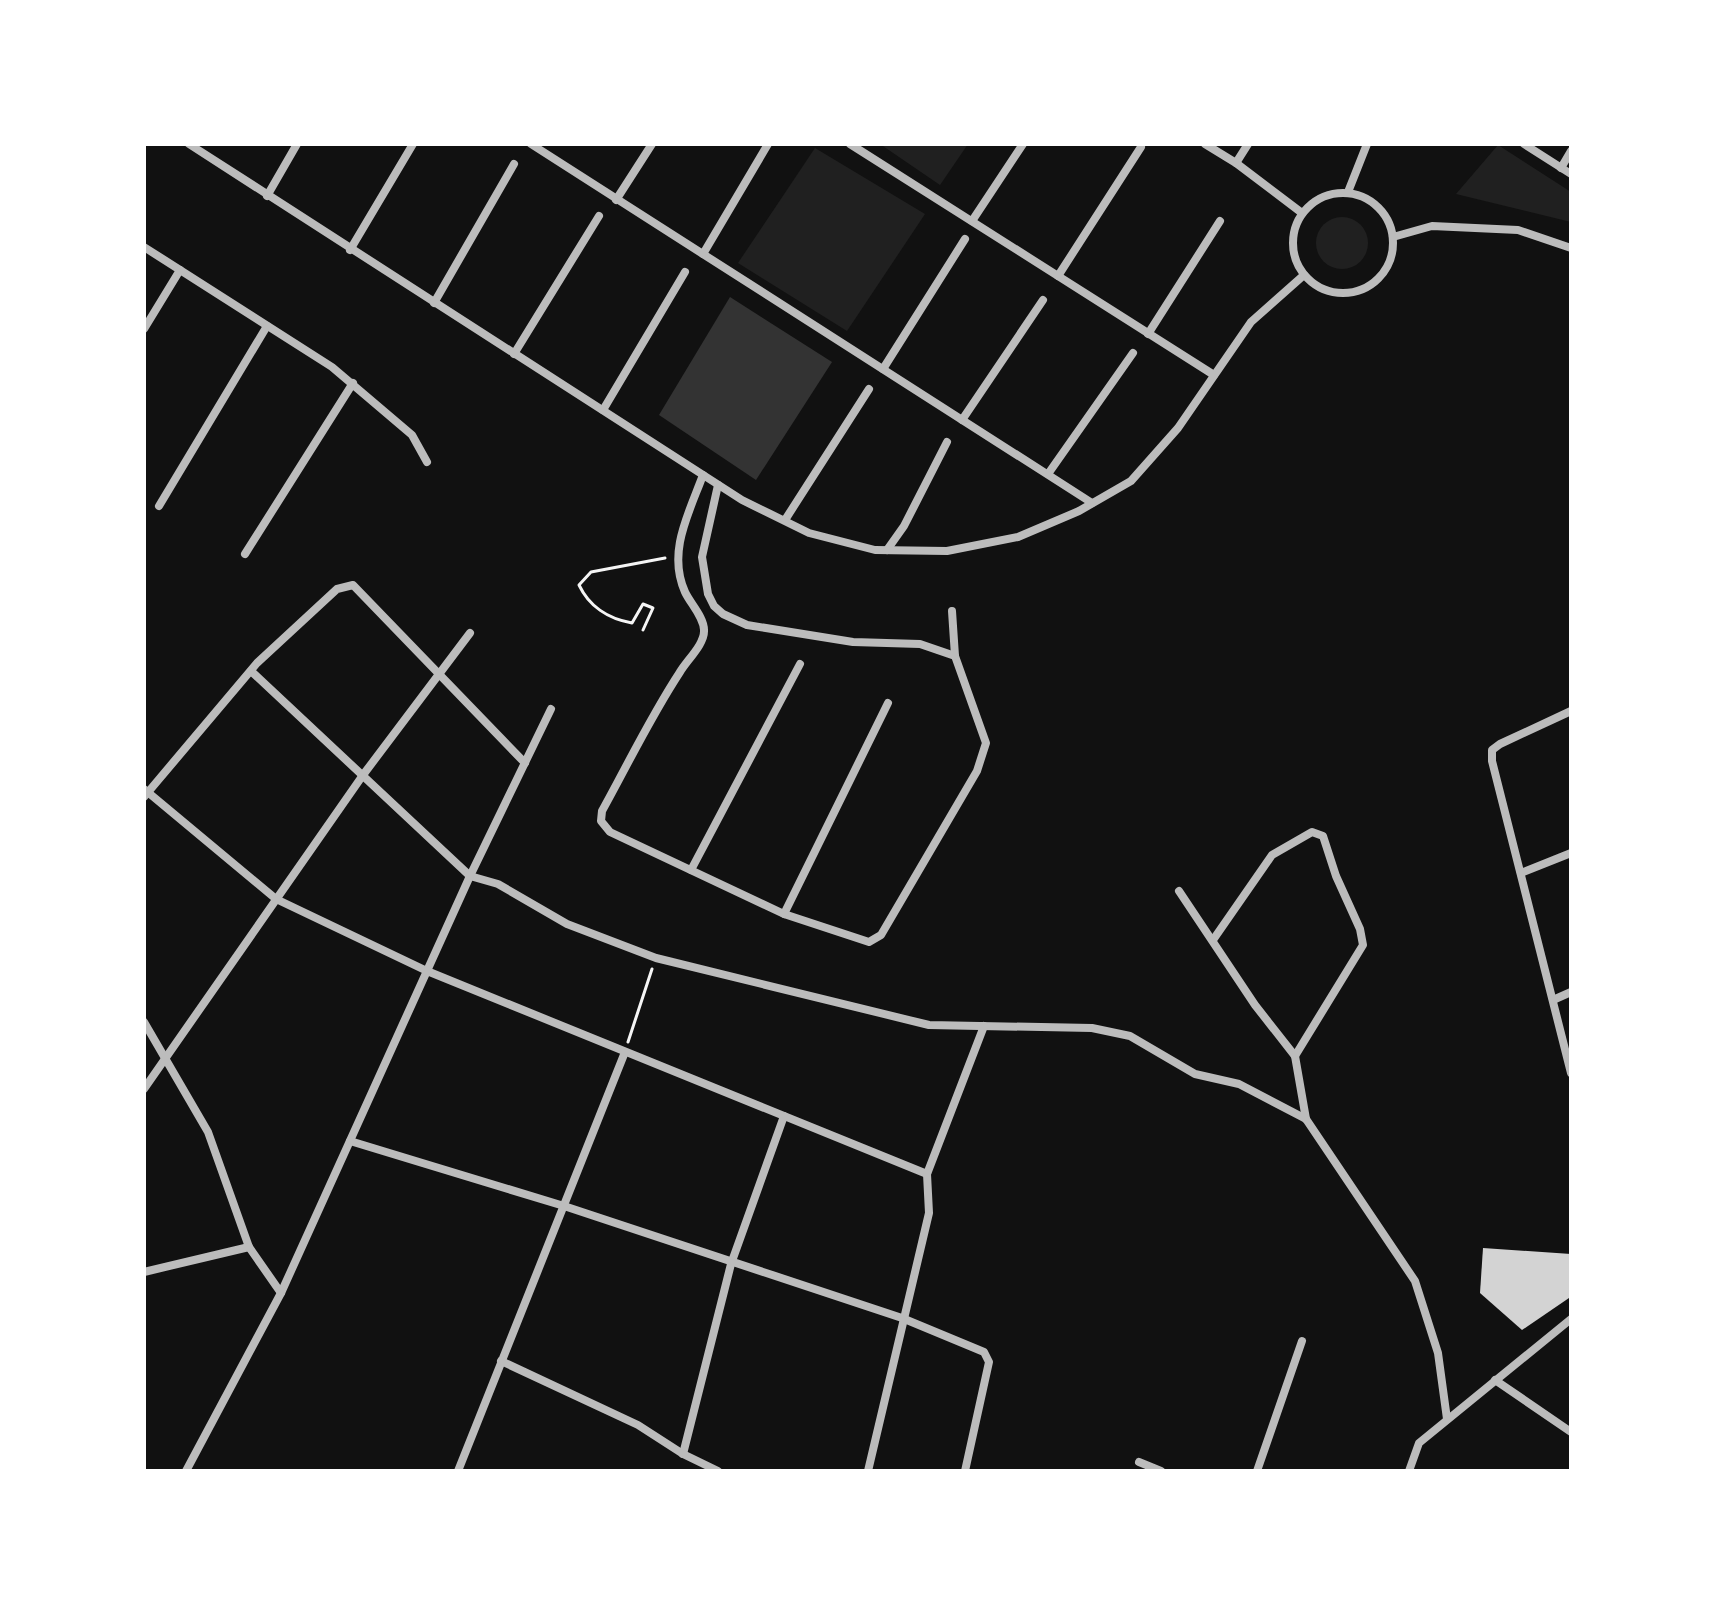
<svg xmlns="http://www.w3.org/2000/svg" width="1715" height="1615" viewBox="0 0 1715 1615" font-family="'PT Serif',serif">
  <rect width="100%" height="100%" fill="#111"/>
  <g fill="#202020">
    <polygon points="880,144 968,144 940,185"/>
    <polygon points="1498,145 1571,192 1571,222 1456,194"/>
    <polygon points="815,148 925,214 847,331 738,263"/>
    <circle cx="1342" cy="243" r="26"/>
  </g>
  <polygon fill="#333" points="730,297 832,362 756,480 659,415"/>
  <polygon fill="#d3d3d3" points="1483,1248 1571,1254 1569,1298 1522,1330 1480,1293"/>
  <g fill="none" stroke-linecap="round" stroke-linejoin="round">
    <g stroke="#f5f5f5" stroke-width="3">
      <path d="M643 630 653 608 643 604 632 623C608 619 589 606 579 585L591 572 665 558"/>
      <polyline points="628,1042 652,969"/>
    </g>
    <g stroke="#bcbcbc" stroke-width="8">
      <polyline points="189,144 742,500 809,533 875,550 947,551 1018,537 1079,511 1131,481 1178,428 1251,322 1304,275"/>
      <polyline points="531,144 1092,503"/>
      <polyline points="850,144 1214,375"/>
      <polyline points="1205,144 1236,163 1302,213"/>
      <polyline points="1524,144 1571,174"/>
      <polyline points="1236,163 1248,144"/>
      <polyline points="1561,168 1571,151"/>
      <polyline points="1348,192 1367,144"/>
      <circle cx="1343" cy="243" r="50"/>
      <polyline points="267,196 297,144"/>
      <polyline points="616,200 652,144"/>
      <polyline points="972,221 1023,144"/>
      <polyline points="1393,237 1432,226 1518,230 1571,248"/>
      <polyline points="144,247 332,367 412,435 427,462"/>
      <polyline points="350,250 413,144"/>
      <polyline points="703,254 768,144"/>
      <polyline points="1058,276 1141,147"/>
      <polyline points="434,303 514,164"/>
      <polyline points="144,329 180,270"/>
      <polyline points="1148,334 1220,221"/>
      <polyline points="514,354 599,216"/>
      <polyline points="883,369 965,239"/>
      <polyline points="603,410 685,272"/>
      <polyline points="962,420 1043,300"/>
      <polyline points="1048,474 1133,353"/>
      <path d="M703 475C689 513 667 552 685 592 690 603 704 617 704 630 705 644 687 660 680 672 651 716 628 764 602 811L601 821 610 832 784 914 869 942 881 935 977 771 986 743 955 656 920 644 853 642 747 625 723 614 714 606 708 594 702 557 718 485"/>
      <polyline points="159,506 267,326"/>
      <polyline points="785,520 869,389"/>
      <polyline points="887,550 904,526 947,442"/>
      <polyline points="245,554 353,383"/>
      <polyline points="952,611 955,656"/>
      <polyline points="251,671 470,876 498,884 567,924 656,958 929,1025 1092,1028 1130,1036 1195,1074 1239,1084 1306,1119 1415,1281 1438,1353 1447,1419"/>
      <polyline points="1571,711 1500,744 1492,750 1492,761 1571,1073"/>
      <polyline points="144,789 276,899 427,971 927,1174"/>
      <polyline points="144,797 257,663 337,589 353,585 525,763"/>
      <polyline points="691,870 800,664"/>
      <polyline points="1521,873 1571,853"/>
      <polyline points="1179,891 1255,1005 1295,1056 1306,1119"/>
      <polyline points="784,914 888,703"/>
      <polyline points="1213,940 1272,855 1312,832 1323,836 1336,876 1360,929 1363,945 1295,1056"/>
      <polyline points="1553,1000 1571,992"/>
      <polyline points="144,1022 208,1132 249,1247 281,1293"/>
      <polyline points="144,1089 363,775 470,633"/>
      <polyline points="350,1141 564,1206 902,1318 984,1352 989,1362 965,1471"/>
      <polyline points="144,1272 249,1247"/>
      <polyline points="501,1361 638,1425 683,1454 718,1471"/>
      <polyline points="1495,1380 1571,1432"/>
      <polyline points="683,1454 731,1264 784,1116"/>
      <polyline points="1139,1462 1161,1471"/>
      <polyline points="186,1471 281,1293 470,876 551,709"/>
      <polyline points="458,1471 625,1052"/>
      <polyline points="868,1471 929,1213 927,1174 984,1026"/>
      <polyline points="1257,1471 1302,1341"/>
      <polyline points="1409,1471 1419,1443 1571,1319"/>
    </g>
  </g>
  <rect width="1715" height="1615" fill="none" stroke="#ffffff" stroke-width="292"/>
</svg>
